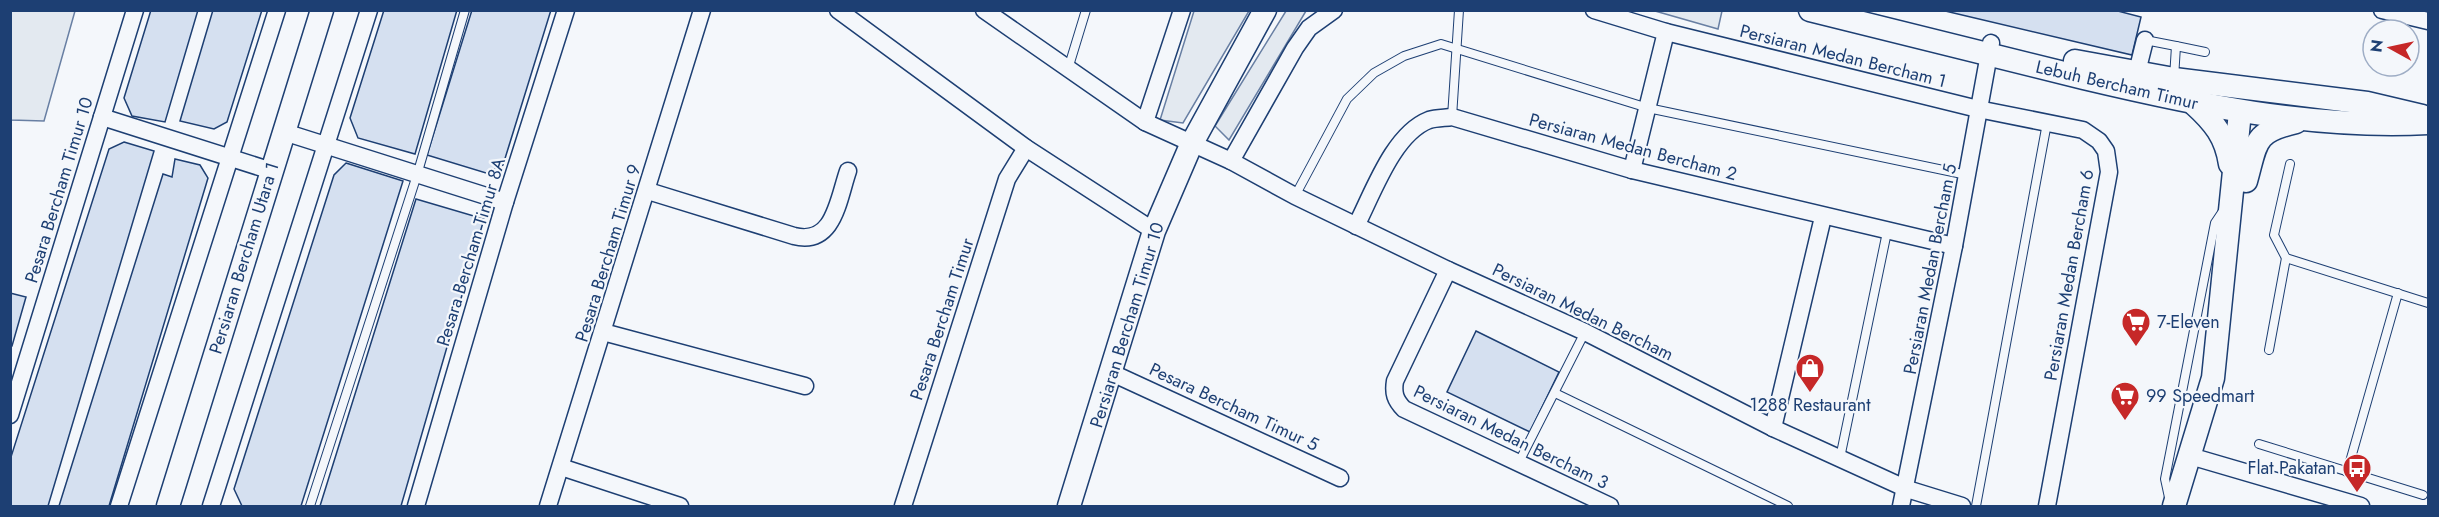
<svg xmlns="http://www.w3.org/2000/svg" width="2439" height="517" viewBox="0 0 2439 517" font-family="Jost,sans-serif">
  <rect width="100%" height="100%" fill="#f4f7fb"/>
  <g fill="#e3e9f0" stroke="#687fa3" stroke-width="1.5">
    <polygon points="11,10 75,11 44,121 11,120"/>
    <polygon points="1194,11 1249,11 1183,123 1160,120"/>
    <polygon points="1286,11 1306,11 1229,140 1215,126"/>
    <polygon points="1655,11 1722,11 1718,29"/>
  </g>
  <g fill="#d5e0f0" stroke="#1d3f73" stroke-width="1.5">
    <polygon points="151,10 198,10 165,122 132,116 124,98"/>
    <polygon points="213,10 262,10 227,122 214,129 180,121"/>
    <polygon points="384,10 457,10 415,154 358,138 350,118"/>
    <polygon points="472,10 551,10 503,165 486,173 427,155"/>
    <polygon points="1941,10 2114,10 2141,17 2132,55"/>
    <polygon points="124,142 154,151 48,506 10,506 10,460 109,149"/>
    <polygon points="175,159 200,165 208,178 109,506 59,506 163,174 172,177"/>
    <polygon points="346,163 403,181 301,506 242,506 234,489 334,175"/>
    <polygon points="416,199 484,219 401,506 320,506"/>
    <polygon points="10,293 26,297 12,346 10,346"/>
    <polygon points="1476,331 1559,372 1530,432 1447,392"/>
  </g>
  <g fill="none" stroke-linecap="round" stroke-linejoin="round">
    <g stroke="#1d3f73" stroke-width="10">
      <g id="lane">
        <polyline points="2145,40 2176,46"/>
        <polyline points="1068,69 1086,10"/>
        <polyline points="2174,78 2176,46 2205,52"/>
        <polyline points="1452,117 1459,10"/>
        <polyline points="2290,164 2274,235 2286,258 2428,303"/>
        <polyline points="1295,196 1347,99 1374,73 1404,56 1441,44 1648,108 1967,175"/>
        <polyline points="2269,350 2286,258"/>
        <polyline points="1555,393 1788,506"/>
        <polyline points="2259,444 2423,495"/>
        <polyline points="1840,458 1887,232"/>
        <polyline points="1519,462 1585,332"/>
        <polyline points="2347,472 2398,293"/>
        <polyline points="2170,502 2165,479 2215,223 2225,208"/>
        <polyline points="310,506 417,175 465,10"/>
        <polyline points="1976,506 2047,123"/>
      </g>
    </g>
    <g stroke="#1d3f73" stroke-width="19">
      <g id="street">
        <polyline points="838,10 1026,148 1154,231"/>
        <polyline points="984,10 1145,122 1231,161 1295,196 1448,270 1585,332 1773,428 1907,489 1962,506"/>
        <polyline points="1594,10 1666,32 1978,109 2083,130 2099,141 2106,151 2109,172 2047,506"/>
        <polyline points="2382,10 2428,21"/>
        <polyline points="2137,72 2145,40"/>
        <polyline points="102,117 272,171"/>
        <polyline points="1145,122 1182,10"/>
        <polyline points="284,132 505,202"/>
        <polyline points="1231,161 1295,48 1309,28 1334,10"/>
        <polyline points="1632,170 1666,32"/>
        <path d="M648 191 794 236C834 246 838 200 848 171"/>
        <path d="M1356 226C1373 193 1393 134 1429 120 1436 118 1445 118 1452 117L1632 170 1954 246"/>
        <path d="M1448 270 1395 381C1393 393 1395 400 1404 409L1610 506"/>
        <polyline points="603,332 805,386"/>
        <polyline points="1112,373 1340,478"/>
        <polyline points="10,415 135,10"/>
        <polyline points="1773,428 1823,217"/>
        <polyline points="2190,456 2361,506"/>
        <polyline points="561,467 680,506"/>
        <polyline points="119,506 277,10"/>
        <polyline points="211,506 369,10"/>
        <polyline points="416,506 505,202 566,10"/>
        <polyline points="548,506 702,10"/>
        <polyline points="903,506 1007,179 1026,148"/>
        <polyline points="1901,506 1954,246 1991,43"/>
      </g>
    </g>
    <g stroke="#1d3f73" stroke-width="25">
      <g id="secondary">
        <path d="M1810 10C1901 33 1992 56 2084 78 2198 105 2310 129 2428 123"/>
        <polyline points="2075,61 2174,79 2367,103 2422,116"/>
        <path d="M2194 104C2214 122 2226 137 2230 164"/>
        <path d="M2246 181C2257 142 2253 132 2296 122"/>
        <polyline points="168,506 322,10"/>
        <polyline points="1069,506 1154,231 1191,145 1265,10"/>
        <polyline points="2174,506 2213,378 2240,112"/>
      </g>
    </g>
    <use href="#lane" stroke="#f4f7fb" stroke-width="8"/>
    <use href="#street" stroke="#f4f7fb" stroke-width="16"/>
    <use href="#secondary" stroke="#f4f7fb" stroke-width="22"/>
  </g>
  <defs>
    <g id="supermarket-pin" transform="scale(1.5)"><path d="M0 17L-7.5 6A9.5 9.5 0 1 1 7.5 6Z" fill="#c62828" stroke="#f4f7fb"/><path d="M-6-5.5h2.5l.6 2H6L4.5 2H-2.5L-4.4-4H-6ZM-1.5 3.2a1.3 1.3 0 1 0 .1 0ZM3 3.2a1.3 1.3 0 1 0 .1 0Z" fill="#fff"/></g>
    <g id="shop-pin" transform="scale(1.5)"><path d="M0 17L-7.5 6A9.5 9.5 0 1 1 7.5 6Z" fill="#c62828" stroke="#f4f7fb"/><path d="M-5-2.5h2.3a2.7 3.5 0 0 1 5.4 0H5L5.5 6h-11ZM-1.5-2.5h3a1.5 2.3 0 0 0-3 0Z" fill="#fff"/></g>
    <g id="bus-pin" transform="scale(1.5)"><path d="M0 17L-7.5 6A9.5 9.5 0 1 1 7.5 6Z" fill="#c62828" stroke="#f4f7fb"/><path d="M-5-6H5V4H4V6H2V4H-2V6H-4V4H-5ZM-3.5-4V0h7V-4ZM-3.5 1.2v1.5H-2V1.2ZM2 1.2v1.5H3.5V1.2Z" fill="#fff"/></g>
  </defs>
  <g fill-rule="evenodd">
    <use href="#supermarket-pin" x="2136" y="322"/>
    <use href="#shop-pin" x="1810" y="368"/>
    <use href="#supermarket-pin" x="2125" y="396"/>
    <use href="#bus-pin" x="2357" y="468"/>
  </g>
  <g text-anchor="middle" stroke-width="4.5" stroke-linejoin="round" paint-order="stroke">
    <g font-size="18" fill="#1d3f73" stroke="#f4f7fb">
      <text transform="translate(1843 56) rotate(14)" y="6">Persiaran Medan Bercham 1</text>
      <text transform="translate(2117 85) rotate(13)" y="6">Lebuh Bercham Timur</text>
      <text transform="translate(1633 147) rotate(15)" y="6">Persiaran Medan Bercham 2</text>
      <text transform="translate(59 190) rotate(-73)" y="6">Pesara Bercham Timur 10</text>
      <text transform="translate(471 252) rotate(-73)" y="6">Pesara Bercham Timur 8A</text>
      <text transform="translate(608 253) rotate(-73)" y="6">Pesara Bercham Timur 9</text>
      <text transform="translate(244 258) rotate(-73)" y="6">Persiaran Bercham Utara 1</text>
      <text transform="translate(1930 269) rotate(-79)" y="6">Persiaran Medan Bercham 5</text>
      <text transform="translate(2069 275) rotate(-80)" y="6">Persiaran Medan Bercham 6</text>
      <text transform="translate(1583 312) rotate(26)" y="6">Persiaran Medan Bercham</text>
      <text transform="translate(942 319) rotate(-72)" y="6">Pesara Bercham Timur</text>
      <text transform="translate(1127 325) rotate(-73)" y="6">Persiaran Bercham Timur 10</text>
      <text transform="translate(1234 407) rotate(25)" y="6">Pesara Bercham Timur 5</text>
      <text transform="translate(1511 437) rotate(26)" y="6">Persiaran Medan Bercham 3</text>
    </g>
    <g font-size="18" fill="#1d3f73" stroke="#f4f7fb" text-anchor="start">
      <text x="2157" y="328">7-Eleven</text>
      <text x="2146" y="402">99 Speedmart</text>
      <text x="1810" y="411" text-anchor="middle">1288 Restaurant</text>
      <text x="2336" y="474" text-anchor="end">Flat Pakatan</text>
    </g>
  </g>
  <rect width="2439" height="517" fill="none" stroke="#1d3f73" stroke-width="24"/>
  <g transform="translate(2391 48) rotate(278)"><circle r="28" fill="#f4f7fb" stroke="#9eadc5" stroke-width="1.5"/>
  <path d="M0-4.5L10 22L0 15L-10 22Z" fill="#c62828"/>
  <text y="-9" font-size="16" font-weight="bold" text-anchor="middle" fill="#1d3f73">N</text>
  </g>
</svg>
